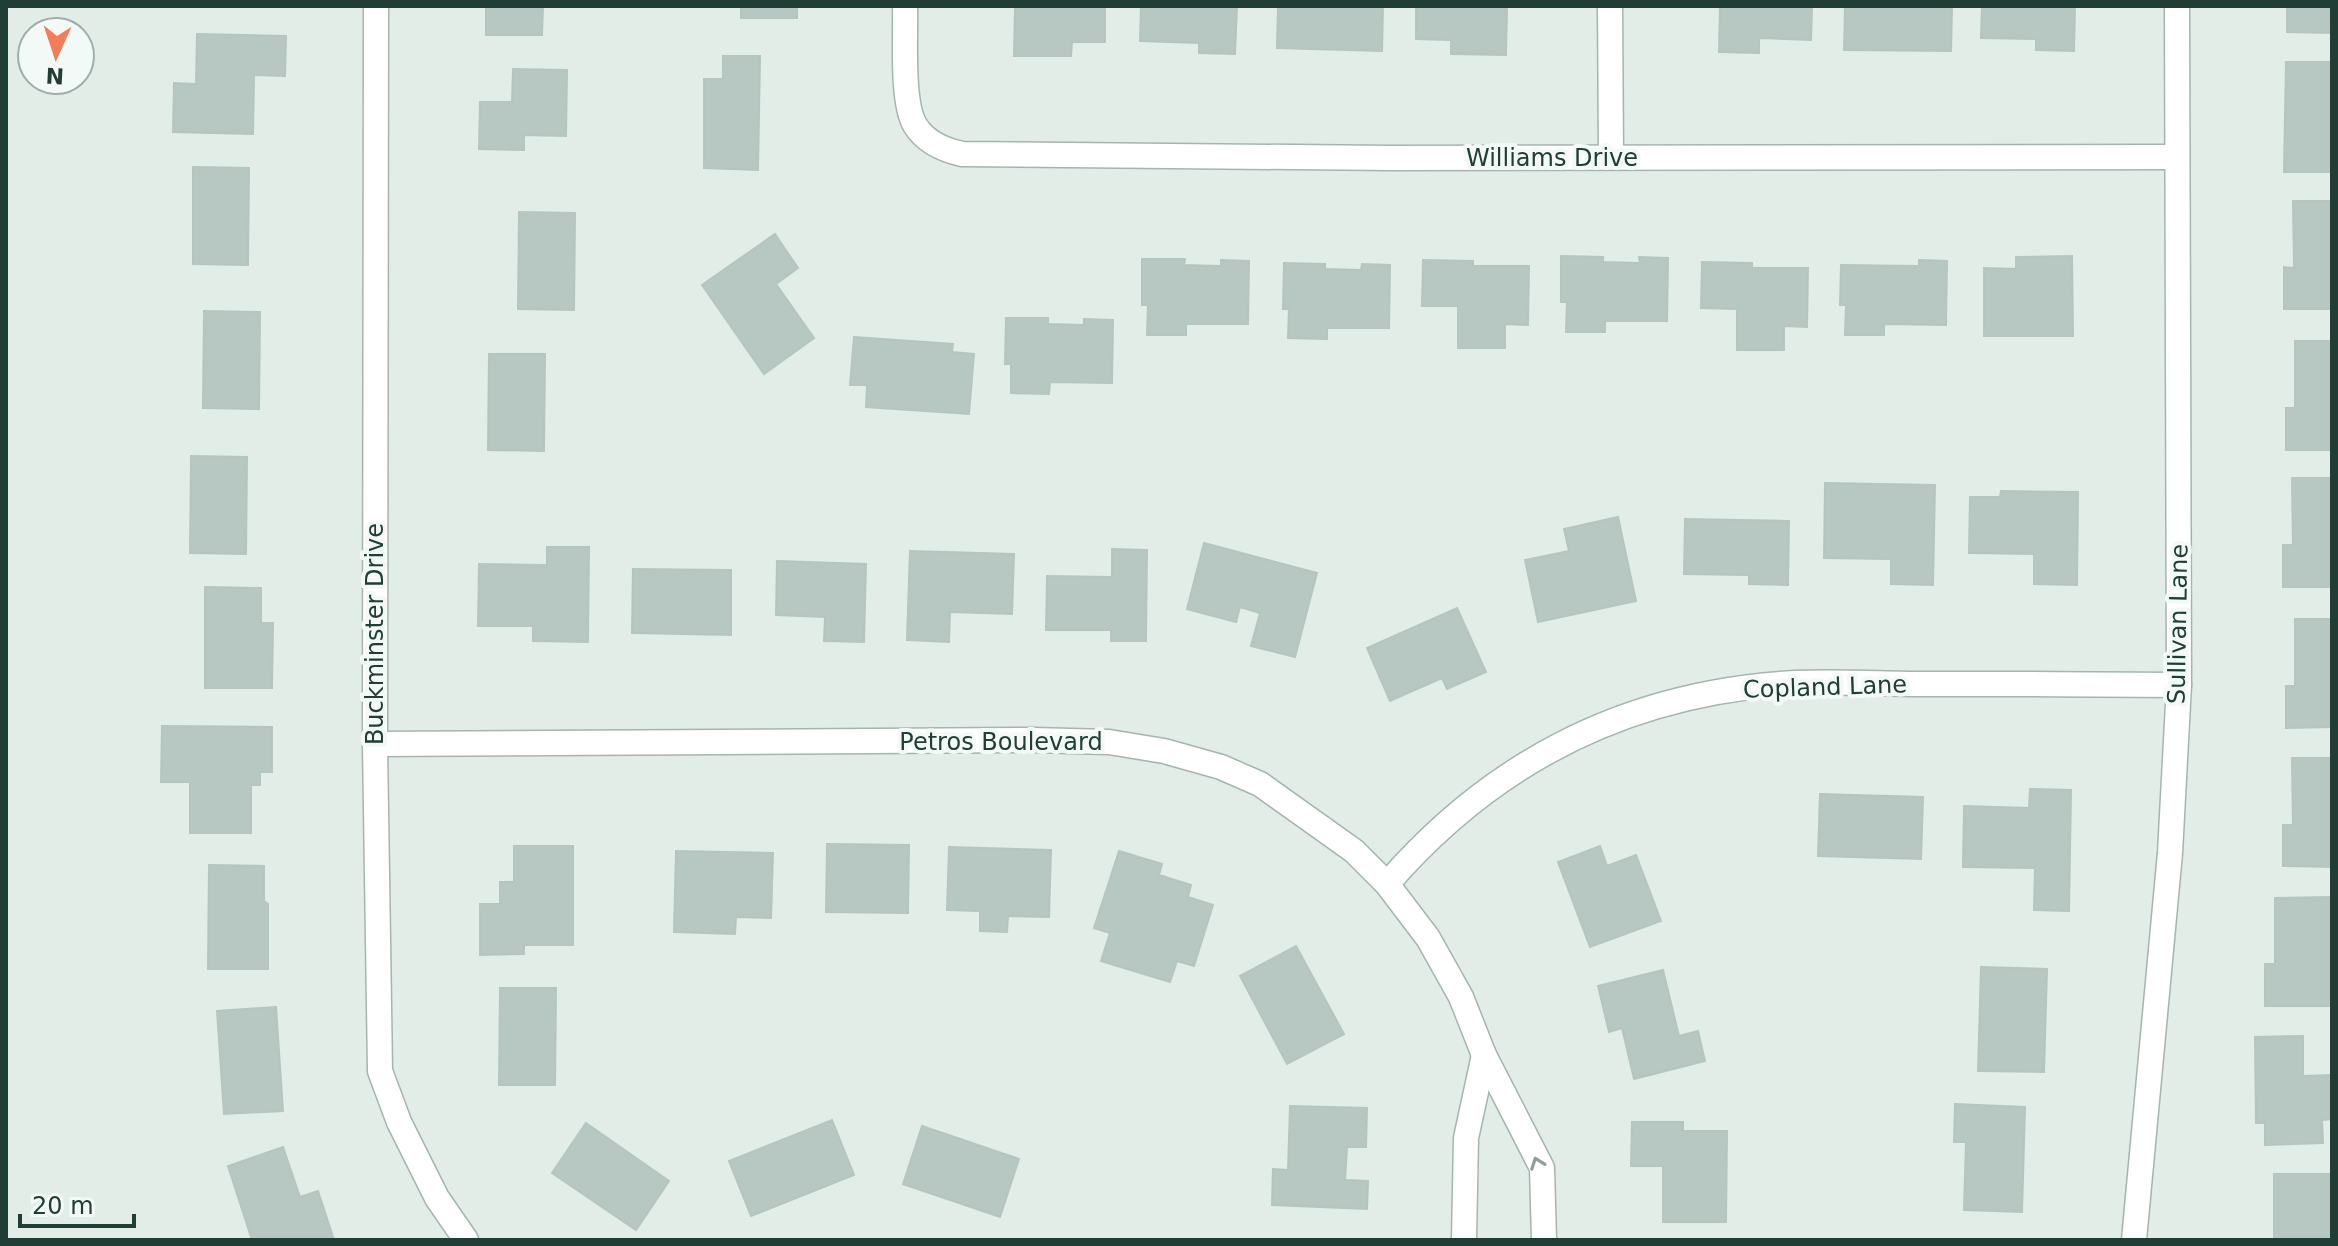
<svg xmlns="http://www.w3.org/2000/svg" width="2338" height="1246" viewBox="0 0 2338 1246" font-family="'DejaVu Sans',sans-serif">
  <rect width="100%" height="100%" fill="#e2ede8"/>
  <g fill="#b7c7c1" stroke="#b4c6bf" stroke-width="2">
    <polygon points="486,6 543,6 542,35 486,35"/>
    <rect x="741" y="6" width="56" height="12"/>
    <polygon points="1015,6 1105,6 1105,42 1072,42 1071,56 1014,56"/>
    <polygon points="1141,6 1237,6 1235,54 1199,53 1199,43 1140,41"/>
    <polygon points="1278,6 1383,6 1382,51 1277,48"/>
    <polygon points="1416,6 1507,6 1506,55 1451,54 1451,40 1416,39"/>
    <polygon points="1720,6 1812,6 1811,40 1759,38 1759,53 1719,52"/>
    <polygon points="1845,6 1952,7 1951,51 1844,50"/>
    <polygon points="1982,6 2075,6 2074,51 2036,50 2036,39 1981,38"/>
    <polygon points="2287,6 2331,6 2331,33 2287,32"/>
    <polygon points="197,34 286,36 285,76 254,75 253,134 173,132 174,83 196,84"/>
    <polygon points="723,56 760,56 758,170 704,168 704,79 723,79"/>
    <polygon points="2286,62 2332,62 2332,172 2284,172"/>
    <polygon points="513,69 567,70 566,136 524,135 524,150 479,149 480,102 512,102"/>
    <polygon points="193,167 249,168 248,265 193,264"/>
    <polygon points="2293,201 2332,201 2332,309 2284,309 2284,267 2294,268"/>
    <polygon points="519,212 575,213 574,310 518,309"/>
    <polygon points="775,234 798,268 776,284 814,338 764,374 702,285"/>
    <polygon points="1561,256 1603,257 1603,262 1640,263 1639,257 1668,258 1667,321 1605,321 1605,332 1566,332 1567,302 1561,302"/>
    <polygon points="2072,256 2073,336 1984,336 1984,268 2016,269 2016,257"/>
    <polygon points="1142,259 1185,259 1184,265 1221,266 1221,260 1249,261 1248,324 1186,324 1186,335 1147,335 1148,305 1142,305"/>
    <polygon points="1423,260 1473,261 1473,266 1529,266 1528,325 1505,324 1505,348 1458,348 1458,306 1422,306"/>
    <polygon points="1919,260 1947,261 1946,325 1884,324 1884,335 1845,335 1846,305 1840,305 1841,265 1919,266"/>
    <polygon points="1702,262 1752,263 1752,268 1808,268 1807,327 1784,326 1784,350 1737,350 1737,309 1701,308"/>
    <polygon points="1284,263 1325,264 1325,269 1361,270 1362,264 1390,265 1389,328 1327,328 1327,339 1288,338 1289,309 1283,309"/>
    <polygon points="204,311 260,312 259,409 203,408"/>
    <polygon points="1006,318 1048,318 1048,324 1084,325 1084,319 1113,320 1112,383 1050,382 1049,394 1011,393 1011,364 1005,364"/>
    <polygon points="854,337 953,344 952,352 974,354 969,414 866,407 867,385 850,385"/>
    <polygon points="2295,341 2332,341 2332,450 2286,450 2286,408 2295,408"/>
    <polygon points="489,354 545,354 544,451 488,450"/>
    <polygon points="191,456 247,457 246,554 190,553"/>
    <polygon points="2292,478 2332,478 2332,587 2283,587 2283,545 2293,545"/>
    <polygon points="1825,483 1935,485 1933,585 1891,584 1891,559 1824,558"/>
    <polygon points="2001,491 2078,492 2077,585 2034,584 2034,554 1969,553 1970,497 2000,497"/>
    <polygon points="1618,517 1636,601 1538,622 1525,560 1569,551 1564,529"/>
    <polygon points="1685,519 1789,521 1788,585 1749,584 1749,575 1684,574"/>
    <polygon points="1204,543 1317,573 1295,657 1251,646 1260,613 1240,607 1236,622 1187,609"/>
    <polygon points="547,547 589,547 588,642 533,641 533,626 478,626 479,564 547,565"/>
    <polygon points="1112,549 1147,550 1146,641 1111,641 1111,630 1046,630 1047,576 1112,577"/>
    <polygon points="910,551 1014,554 1012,614 950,612 949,642 907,640"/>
    <polygon points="777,561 866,564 864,642 824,641 825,617 776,615"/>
    <polygon points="633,569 731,570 731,635 632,633"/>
    <polygon points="205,587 261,588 261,623 273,623 272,688 205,688"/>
    <polygon points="1457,608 1486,672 1447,689 1442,678 1390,701 1367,648"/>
    <polygon points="2295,619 2332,619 2332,727 2286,728 2286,686 2295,686"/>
    <polygon points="162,726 272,727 272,772 260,772 260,785 251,785 251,833 190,833 190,782 161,782"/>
    <polygon points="2292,758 2332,758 2332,867 2283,866 2283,825 2293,825"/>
    <polygon points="2030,789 2071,790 2069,911 2034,910 2035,868 1963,867 1964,806 2029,808"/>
    <polygon points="1820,794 1923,797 1921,859 1818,856"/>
    <polygon points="827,844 909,845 908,913 826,912"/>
    <polygon points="514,846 573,846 573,945 524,945 524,954 480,955 480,904 500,904 500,882 514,882"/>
    <polygon points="1600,846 1607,866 1636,855 1661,921 1590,947 1558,862"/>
    <polygon points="949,847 1051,850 1049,917 1008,916 1007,932 980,931 980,911 947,910"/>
    <polygon points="676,851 773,853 771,918 736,917 735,934 674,932"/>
    <polygon points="1119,851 1162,864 1159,875 1191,885 1188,897 1213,905 1194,966 1177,961 1170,982 1101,961 1110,933 1094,928"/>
    <polygon points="209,865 264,866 264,901 268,904 268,969 208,969"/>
    <polygon points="2332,897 2332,1006 2265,1006 2265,964 2275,964 2275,898"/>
    <polygon points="1296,946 1344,1034 1287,1064 1240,976"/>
    <polygon points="1981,967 2047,969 2044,1072 1978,1071"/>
    <polygon points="1663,970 1679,1036 1698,1031 1705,1061 1634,1079 1622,1028 1609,1032 1598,986"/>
    <polygon points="500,988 556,988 555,1085 499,1085"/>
    <polygon points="276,1007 283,1111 224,1114 217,1011"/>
    <polygon points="2303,1036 2303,1076 2332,1075 2332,1119 2322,1120 2323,1143 2265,1145 2265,1123 2256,1123 2255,1037"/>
    <polygon points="1955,1104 2025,1107 2022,1212 1964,1210 1966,1142 1954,1142"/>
    <polygon points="1290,1106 1367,1108 1366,1147 1347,1147 1345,1180 1368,1181 1367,1209 1272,1205 1273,1169 1288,1170"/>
    <polygon points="832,1120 854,1175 751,1216 729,1161"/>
    <polygon points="1632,1122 1683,1122 1683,1131 1727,1131 1726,1222 1663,1222 1663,1166 1631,1166"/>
    <polygon points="586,1123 669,1181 636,1230 552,1173"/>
    <polygon points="922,1126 1019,1159 1000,1217 903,1184"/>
    <polygon points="283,1147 300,1197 318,1191 334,1240 252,1240 228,1166"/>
    <polygon points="2274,1174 2331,1174 2332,1240 2274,1240"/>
  </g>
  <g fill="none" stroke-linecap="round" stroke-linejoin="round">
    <g stroke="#a4b5af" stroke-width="27">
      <g id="minor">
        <polyline points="376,6 375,744 380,1071 399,1122 437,1198 466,1240"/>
        <path d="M905 6C906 36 901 101 915 125 926 143 944 150 962 154L1391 158 2177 157"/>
        <polyline points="1610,6 1611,157"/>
        <polyline points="375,744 1033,740 1109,742 1164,751 1221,767 1260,784 1354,851 1387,884 1428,938 1461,997 1484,1055 1542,1168 1544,1240"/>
        <path d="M1387 884C1495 759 1630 692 1795 683 1840 681 1885 684 1929 684 2012 684 2096 684 2179 685"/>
        <polyline points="1464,1240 1466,1138 1484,1055"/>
        <polyline points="2134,1240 2170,853 2179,685 2177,6"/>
      </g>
    </g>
    <use href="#minor" stroke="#fff" stroke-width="24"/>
  </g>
  <defs><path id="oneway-chevron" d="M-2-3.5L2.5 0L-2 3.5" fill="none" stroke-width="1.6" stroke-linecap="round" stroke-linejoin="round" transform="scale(2)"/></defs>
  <use stroke="#909e9a" href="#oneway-chevron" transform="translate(1537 1163) rotate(-110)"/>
  <g text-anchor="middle" stroke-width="8" stroke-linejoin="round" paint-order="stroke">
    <g font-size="24" fill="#213e36" stroke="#f3f9f6">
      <text x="1552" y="166">Williams Drive</text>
      <text transform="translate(2178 624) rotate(-89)" y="8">Sullivan Lane</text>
      <text transform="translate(375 634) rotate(-90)" y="8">Buckminster Drive</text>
      <text transform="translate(1825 687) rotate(-2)" y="8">Copland Lane</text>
      <text x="1001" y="750">Petros Boulevard</text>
    </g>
  </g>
  <rect width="2338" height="1246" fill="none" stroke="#213e36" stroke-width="16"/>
  <g transform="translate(56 56) rotate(183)"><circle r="38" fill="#f3f9f6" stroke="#9faea9" stroke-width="2"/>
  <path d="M0-6L14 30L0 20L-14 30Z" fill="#f57c58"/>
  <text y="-12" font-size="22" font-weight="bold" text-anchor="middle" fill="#213e36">N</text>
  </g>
  <path d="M20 1214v12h114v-12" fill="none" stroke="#213e36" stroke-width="4"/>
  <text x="32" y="1214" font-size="24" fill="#213e36" stroke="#f3f9f6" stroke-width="6" paint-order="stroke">20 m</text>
</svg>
